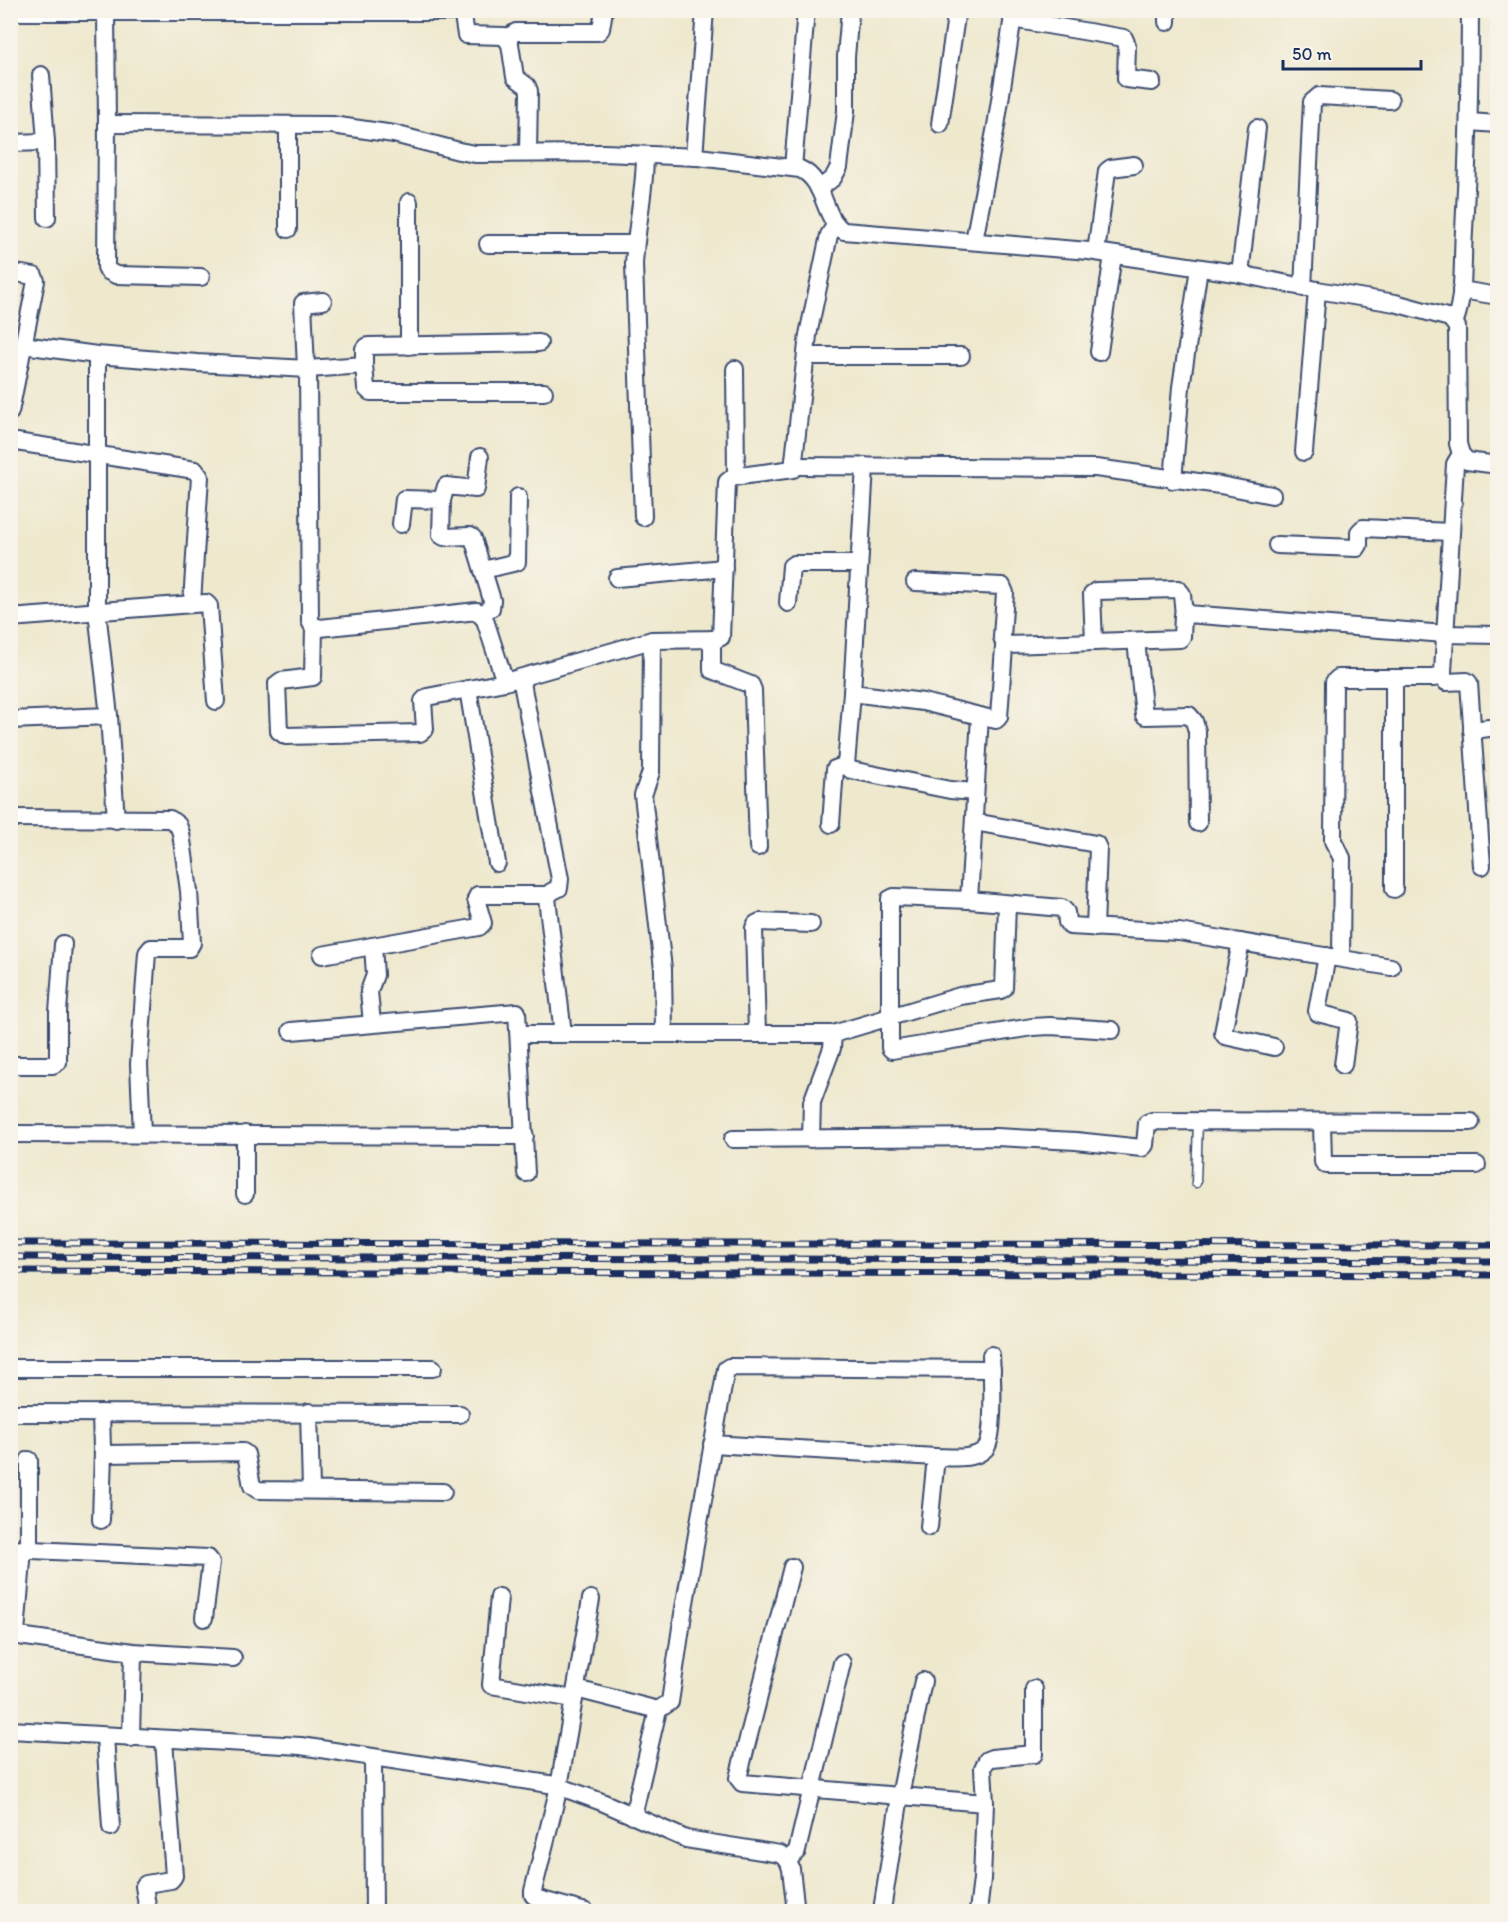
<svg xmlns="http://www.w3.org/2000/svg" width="1508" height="1922" viewBox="0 0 1508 1922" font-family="Itim,sans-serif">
  <rect width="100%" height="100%" fill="#f7f3e8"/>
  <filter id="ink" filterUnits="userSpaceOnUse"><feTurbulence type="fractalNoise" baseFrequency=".0167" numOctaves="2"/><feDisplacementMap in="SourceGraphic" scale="12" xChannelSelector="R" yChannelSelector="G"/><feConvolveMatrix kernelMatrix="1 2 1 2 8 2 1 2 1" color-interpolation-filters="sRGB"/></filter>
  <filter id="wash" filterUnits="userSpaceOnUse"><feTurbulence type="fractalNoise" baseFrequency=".008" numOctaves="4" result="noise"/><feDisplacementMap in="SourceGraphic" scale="24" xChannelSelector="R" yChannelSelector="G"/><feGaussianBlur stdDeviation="1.35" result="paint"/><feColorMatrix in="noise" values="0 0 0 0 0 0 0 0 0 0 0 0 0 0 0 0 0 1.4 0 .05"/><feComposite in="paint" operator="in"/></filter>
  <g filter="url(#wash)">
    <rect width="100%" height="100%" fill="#eee8cd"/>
  </g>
  <g filter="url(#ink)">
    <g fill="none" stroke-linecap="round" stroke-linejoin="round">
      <g stroke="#3b4b6f" stroke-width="11">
        <polyline id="lane" points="1196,1183 1198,1121"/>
      </g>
      <g stroke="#3b4b6f" stroke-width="20">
        <g id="street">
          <polyline points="106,11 107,124 106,267 108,271 116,275 201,277"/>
          <polyline points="10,12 461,12 463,16 466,35 504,36 510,44 515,77 527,86 529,91 528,153"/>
          <polyline points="1012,19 1124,38 1127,45 1126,79 1152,82"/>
          <polyline points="1167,22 1167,10"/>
          <polyline points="506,38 516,32 598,32 601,29 604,10"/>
          <polyline points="41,75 46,142 47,218"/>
          <polyline points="1469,122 1498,124"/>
          <path d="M107 124 332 125 394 134 459 151 475 154 604 153 698 157 800 169C827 181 822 219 844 231L1089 251 1235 273 1317 290 1395 303 1450 318 1457 327 1458 444 1461 454 1467 461 1498 465"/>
          <polyline points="940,124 957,10"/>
          <polyline points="10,143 46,142"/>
          <polyline points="694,157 705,10"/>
          <polyline points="793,168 806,10"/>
          <polyline points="819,189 833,178 839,167 846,111 846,57 850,10"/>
          <polyline points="409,202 409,346"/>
          <polyline points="288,229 288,125"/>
          <polyline points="974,241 996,126 1014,10"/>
          <polyline points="488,244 635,244"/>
          <polyline points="1096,252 1107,171 1111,168 1134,165"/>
          <polyline points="10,272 34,276 36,281 10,412"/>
          <polyline points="1240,274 1257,128"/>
          <polyline points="1303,288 1312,102 1319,96 1390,100"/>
          <polyline points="1461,290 1498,296"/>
          <path d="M1455 321C1465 294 1462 259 1464 231 1468 157 1470 84 1470 10"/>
          <polyline points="23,345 97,355 197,363 308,369 310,621 312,625 320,628 477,611 485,620 505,682"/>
          <polyline points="1099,352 1113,255"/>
          <polyline points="97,355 97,611 109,716 116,820"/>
          <polyline points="806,356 961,356"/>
          <polyline points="364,365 364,349 368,346 539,343"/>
          <polyline points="306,368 303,303 323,301"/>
          <polyline points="308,369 364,365 366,388 370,392 544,392"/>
          <polyline points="735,369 736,476"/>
          <polyline points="10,441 195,470 200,477 192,603"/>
          <polyline points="1304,452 1317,290"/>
          <polyline points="794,466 1096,468 1220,485 1272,495"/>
          <polyline points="865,466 852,693 846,765 851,770 950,790 975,792"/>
          <polyline points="1173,480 1181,387 1199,268"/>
          <polyline points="442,500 446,486 476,489 480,457"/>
          <path d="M643 517 634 264C636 227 645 192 645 155"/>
          <polyline points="401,524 404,499 442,500 441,535 444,537 470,536 473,538 492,600 491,608 481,614"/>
          <polyline points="1277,545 1357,548 1359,545 1359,532 1363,528 1451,532"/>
          <polyline points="483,570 517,562 518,497"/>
          <polyline points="617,578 724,568"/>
          <polyline points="915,582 1002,586 1005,593 1002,637 1005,646"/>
          <polyline points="788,603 791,566 794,564 859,564"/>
          <polyline points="10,618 206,603 209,606 216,701"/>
          <polyline points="314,627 313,677 281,681 277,684 279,731 286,736 420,733 425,729 423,701 427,697 505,682 652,640 717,639 721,637 727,482 733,477 793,469 808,335 829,235 836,224"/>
          <polyline points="712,639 712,670 751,685 753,690 758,847"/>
          <polyline points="652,640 651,772 643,795 663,969 664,1033"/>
          <polyline points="1136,641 1144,715 1146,716 1189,715 1194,721 1197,731 1198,823"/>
          <polyline points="1094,642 1092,594 1096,591 1178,589 1182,594 1184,615"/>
          <polyline points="1441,676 1446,682 1467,681 1469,683 1482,866"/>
          <polyline points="521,678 560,879 559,888 551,892 547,898 563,1034"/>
          <polyline points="468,689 497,863"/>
          <polyline points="852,693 923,702 996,720 999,717 1004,647 1007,645 1180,639 1182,637 1183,615 1187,614 1445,634 1498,635"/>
          <polyline points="10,720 109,716"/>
          <polyline points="1472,730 1498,727"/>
          <polyline points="10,818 170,819 178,825 181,833 189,891 192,943 189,948 151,948 147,953 139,1064 142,1134"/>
          <polyline points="974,822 1096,844 1098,848 1095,928"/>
          <polyline points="831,824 835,769 846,765"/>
          <polyline points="1394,889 1394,678"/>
          <polyline points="969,900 980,716"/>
          <polyline points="1241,942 1223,1033 1225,1036 1274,1047"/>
          <polyline points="322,955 479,927 483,923 476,899 478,895 548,895"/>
          <polyline points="1327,956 1317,1011 1318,1013 1349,1021 1343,1065"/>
          <polyline points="1341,958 1342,858 1333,841 1334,682 1338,678 1434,678 1441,676 1443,672 1455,464 1461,454"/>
          <polyline points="372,1024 369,991 375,975 373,946"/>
          <polyline points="1112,1030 1050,1026 1032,1027 892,1050 890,1048 890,899 894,897 969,900 1062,908 1066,912 1067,922 1070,926 1179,932 1391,967"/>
          <polyline points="291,1031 517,1012 526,1173"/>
          <polyline points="519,1034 833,1034 960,996 1001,990 1004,988 1007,904"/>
          <polyline points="757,1034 754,928 756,924 760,922 811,924"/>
          <polyline points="10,1065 53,1065 58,1062 58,1012 63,944"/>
          <polyline points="1322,1122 1323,1162 1326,1165 1477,1165"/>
          <polyline points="10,1134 525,1136"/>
          <polyline points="245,1134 245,1194"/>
          <polyline points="733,1139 996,1137 1076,1141 1142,1148 1145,1145 1147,1123 1152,1121 1471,1122"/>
          <polyline points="811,1139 812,1102 832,1048 833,1034"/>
          <polyline points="10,1368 433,1368"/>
          <polyline points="309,1412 311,1489"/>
          <polyline points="10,1413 460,1414"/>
          <polyline points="101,1413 102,1449 105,1454 243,1452 246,1454 252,1486 258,1490 443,1492"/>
          <path d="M712 1444 936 1457C950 1457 975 1461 986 1448 995 1438 992 1372 991 1355"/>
          <polyline points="101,1520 103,1452"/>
          <polyline points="929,1527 936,1457"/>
          <polyline points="10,1549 208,1558 211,1562 204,1618"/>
          <polyline points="23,1549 16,1633 19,1636 133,1652 233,1658"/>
          <polyline points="29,1549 29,1460"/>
          <polyline points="792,1567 738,1778 742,1783 985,1803"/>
          <polyline points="499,1597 491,1685 574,1699"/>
          <polyline points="576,1689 658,1710 670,1702 683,1614 726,1369 729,1367 992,1369"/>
          <polyline points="10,1730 301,1746 555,1785 602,1802 686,1839 780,1854 788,1860 791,1869 796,1912"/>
          <polyline points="105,1736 111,1827"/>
          <polyline points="131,1738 133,1652"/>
          <polyline points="373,1758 374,1912"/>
          <polyline points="633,1816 658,1710"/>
          <polyline points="788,1860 797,1851 842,1663"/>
          <polyline points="882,1910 900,1796 923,1681"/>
          <polyline points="148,1912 144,1886 146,1884 171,1880 174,1876 164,1740"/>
          <polyline points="586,1912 538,1899 533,1895 533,1891 559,1787 591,1599"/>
          <polyline points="978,1912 982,1879 985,1803 983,1768 987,1760 992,1758 1034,1754 1034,1689"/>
        </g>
      </g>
      <use href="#lane" stroke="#fff" stroke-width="8"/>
      <use href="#street" stroke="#fff" stroke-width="16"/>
      <g stroke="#1b2f5e" stroke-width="7">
        <g id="rail">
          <polyline points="10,1243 1498,1245"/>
          <polyline points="10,1257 1498,1261"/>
          <polyline points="10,1271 1498,1275"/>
        </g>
      </g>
      <use href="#rail" stroke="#f7f3e8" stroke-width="4.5" stroke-dasharray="14" stroke-linecap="butt"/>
    </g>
  </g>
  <rect width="1508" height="1922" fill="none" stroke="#f7f3e8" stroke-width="36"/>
  <path d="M1283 60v9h138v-9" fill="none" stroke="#1b2f5e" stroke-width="3"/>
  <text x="1292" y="60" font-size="18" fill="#1b2f5e" stroke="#f7f3e8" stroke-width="4.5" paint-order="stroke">50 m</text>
</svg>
